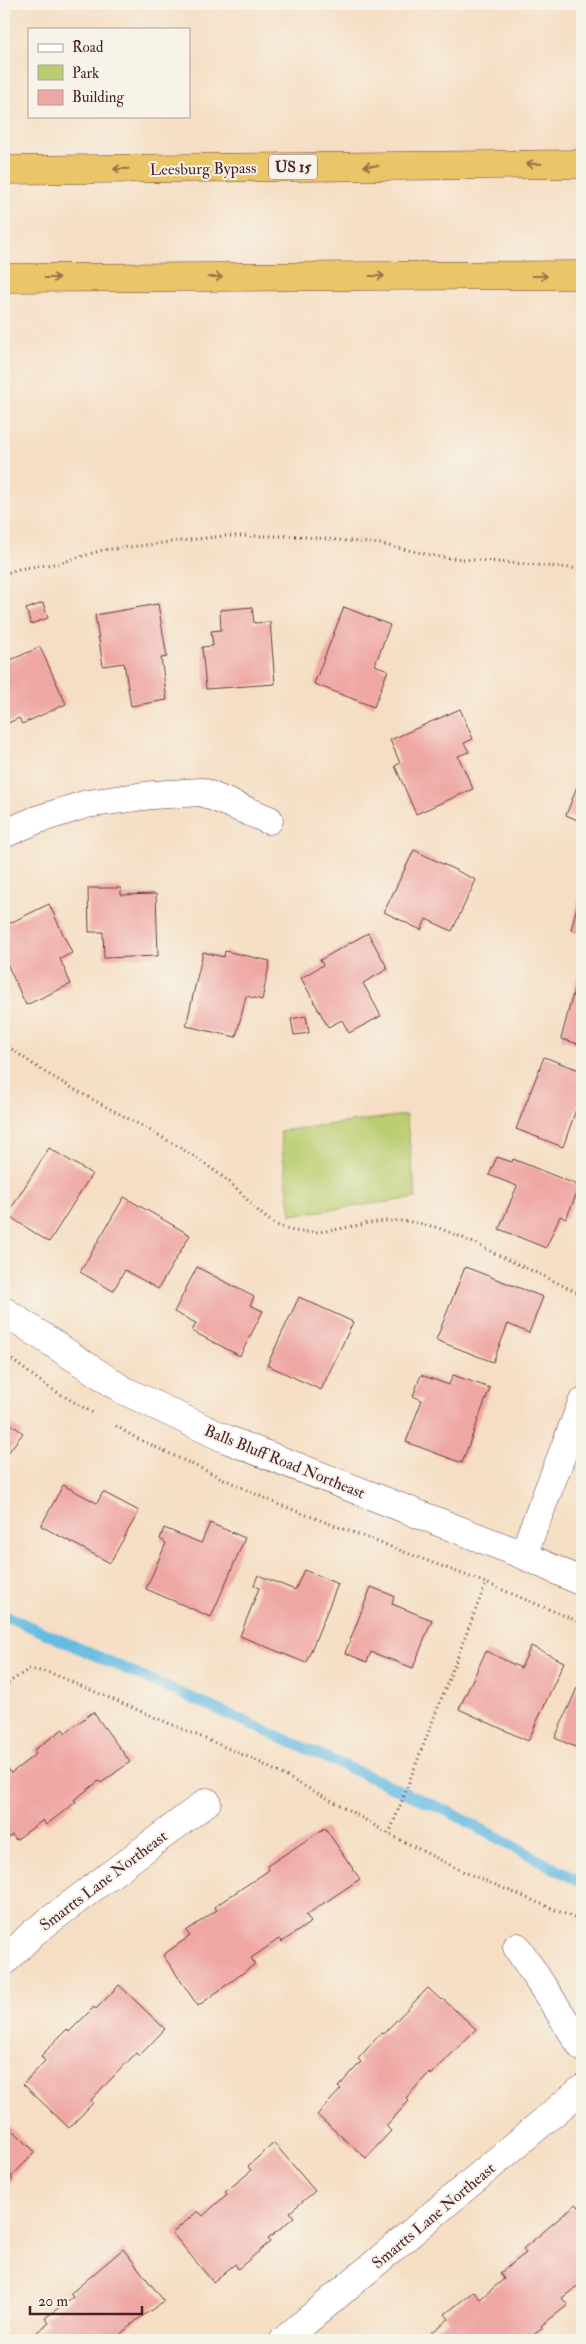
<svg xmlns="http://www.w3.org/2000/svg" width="586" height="2344" viewBox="0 0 586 2344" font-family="'IM FELL Double Pica',serif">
  <rect width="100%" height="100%" fill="#f7f3e8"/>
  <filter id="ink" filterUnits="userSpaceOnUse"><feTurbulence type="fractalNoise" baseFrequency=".02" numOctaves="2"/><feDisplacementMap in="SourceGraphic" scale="10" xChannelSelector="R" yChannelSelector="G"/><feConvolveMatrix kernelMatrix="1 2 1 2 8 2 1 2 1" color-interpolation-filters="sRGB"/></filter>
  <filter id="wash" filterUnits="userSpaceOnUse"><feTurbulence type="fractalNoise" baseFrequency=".0096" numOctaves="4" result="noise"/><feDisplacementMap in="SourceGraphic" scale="20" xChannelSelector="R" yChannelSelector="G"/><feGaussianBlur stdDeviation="1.12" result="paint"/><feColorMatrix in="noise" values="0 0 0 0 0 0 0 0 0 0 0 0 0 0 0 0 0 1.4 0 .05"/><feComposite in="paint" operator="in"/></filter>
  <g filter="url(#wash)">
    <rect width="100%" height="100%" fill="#f5dec3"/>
    <polygon fill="#bacd70" stroke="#82764e" points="406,1115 416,1198 291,1215 280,1131"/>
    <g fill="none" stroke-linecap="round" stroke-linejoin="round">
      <polyline stroke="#65bbe2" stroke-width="11" points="4,1615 451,1813 582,1883"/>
    </g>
    <g id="blocks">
      <g fill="#efa7a4">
        <polygon points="43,603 48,618 31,624 26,609"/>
        <polygon points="158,604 167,657 161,658 167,700 131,706 124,663 103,666 95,615"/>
        <polygon points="252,607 254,623 270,622 275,684 206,689 202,647 213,646 211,631 221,630 220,610"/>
        <polygon points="344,607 390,625 375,665 388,670 374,707 314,684"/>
        <polygon points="40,647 66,704 22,724 19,718 4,725 4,663"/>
        <polygon points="460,709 473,739 464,743 469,752 458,756 473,789 416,814 395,766 400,763 390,740"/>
        <polygon points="578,784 582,786 582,822 566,815"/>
        <polygon points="414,850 476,880 452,931 426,919 421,930 384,912"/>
        <polygon points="582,887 582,933 571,930"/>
        <polygon points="88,888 121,888 121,895 156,894 158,956 104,958 103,932 89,932"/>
        <polygon points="49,904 72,953 60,959 71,984 26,1005 4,957 4,935 9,932 6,925"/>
        <polygon points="368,933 388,969 363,983 381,1016 349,1033 342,1020 328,1027 301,978 323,965 320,960"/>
        <polygon points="225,951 270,961 262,1000 246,996 236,1037 186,1026 203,952 224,957"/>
        <polygon points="582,959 582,1045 561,1039"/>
        <polygon points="306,1016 309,1033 294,1035 291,1019"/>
        <polygon points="544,1057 582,1071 582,1106 578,1104 563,1147 516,1129"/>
        <polygon points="49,1148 92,1174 49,1242 7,1215"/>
        <polygon points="497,1157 512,1162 513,1159 580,1186 566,1219 560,1216 546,1248 499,1229 517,1186 489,1175"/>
        <polygon points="124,1197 190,1235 158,1289 125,1270 113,1291 80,1272"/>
        <polygon points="197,1267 254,1297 250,1305 263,1311 240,1356 192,1331 196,1323 174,1312"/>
        <polygon points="465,1267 543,1297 529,1333 508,1324 493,1362 436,1340"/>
        <polygon points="299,1297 353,1322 321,1390 267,1365"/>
        <polygon points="421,1375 449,1385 453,1375 490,1388 462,1463 406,1442 422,1400 413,1396"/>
        <polygon points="4,1419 23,1433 4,1458"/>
        <polygon points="63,1485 97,1503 103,1492 139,1511 110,1563 41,1526"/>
        <polygon points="210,1523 245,1538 211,1617 146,1589 166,1543 160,1539 164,1528 201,1543"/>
        <polygon points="304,1570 338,1584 306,1663 240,1636 259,1588 254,1585 258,1575 295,1590"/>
        <polygon points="371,1587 394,1596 392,1604 432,1620 413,1668 371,1652 367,1662 345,1653"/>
        <polygon points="531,1646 564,1662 528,1741 459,1709 486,1651 521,1668"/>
        <polygon points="577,1688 582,1691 582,1750 555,1738"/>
        <polygon points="93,1712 130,1762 101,1783 99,1781 74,1800 76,1802 46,1825 43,1820 16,1840 12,1835 4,1842 4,1767 6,1765 11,1773 36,1754 34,1750 63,1729 65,1733"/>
        <polygon points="325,1828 360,1879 306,1915 311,1922 282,1942 279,1939 251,1958 255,1964 198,2006 163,1955 190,1936 186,1931 217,1910 214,1907 269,1870 267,1866"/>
        <polygon points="119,1985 165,2029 139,2056 136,2053 91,2100 93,2103 69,2128 23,2084 45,2061 41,2056 67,2029 69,2032 94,2007 96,2009"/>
        <polygon points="428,1988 441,2000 443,1999 476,2029 431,2075 429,2073 406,2098 409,2101 386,2126 391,2131 366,2158 317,2115 341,2089 338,2087 361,2062 358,2059 381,2033 383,2034"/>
        <polygon points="4,2121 35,2152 11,2177 13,2179 4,2188"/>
        <polygon points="274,2143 315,2191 290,2212 294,2217 268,2239 270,2242 238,2269 235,2264 213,2282 172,2233 198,2211 203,2216 227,2194 225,2192 251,2171 248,2166"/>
        <polygon points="576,2204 579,2207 582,2204 582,2283 562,2298 568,2305 541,2326 543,2328 527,2340 422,2340 449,2319 445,2314 474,2291 480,2299 504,2279 500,2273 526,2253 523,2249"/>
        <polygon points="123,2249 164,2301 137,2320 114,2340 26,2340 49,2323 45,2318 73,2297 70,2294"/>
      </g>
    </g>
  </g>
  <g filter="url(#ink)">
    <use href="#blocks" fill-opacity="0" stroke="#643c42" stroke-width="1"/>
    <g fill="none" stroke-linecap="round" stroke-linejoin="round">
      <g stroke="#643c42" stroke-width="29">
        <g id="minor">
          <polyline points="4,834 36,820 87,804 152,795 202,792 269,820"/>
          <polyline points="4,1311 123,1390 226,1439 523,1555 582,1582"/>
          <polyline points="523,1555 582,1403"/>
          <polyline points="517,1947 582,2047"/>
          <polyline points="4,1962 33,1933 207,1802"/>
          <polyline points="284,2340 582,2089"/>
        </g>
      </g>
      <g stroke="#643c42" stroke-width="29">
        <g id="trunk">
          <polyline points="4,170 582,164"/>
          <polyline points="4,278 582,275"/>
        </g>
      </g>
      <g stroke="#643c42" stroke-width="3" stroke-dasharray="1 4" stroke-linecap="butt">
        <polyline points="421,4 488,8 519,4"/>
        <polyline points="4,574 18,569 60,563 103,550 224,536 296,536 380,544 440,557 582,569"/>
        <path d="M4 1043C73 1098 159 1126 228 1181 246 1196 263 1222 286 1229 324 1240 364 1218 402 1221 438 1223 469 1241 500 1256 528 1269 555 1281 582 1295"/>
        <polyline points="4,1354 48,1387 93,1413"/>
        <polyline points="116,1426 136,1438 275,1503 486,1583 582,1623"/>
        <polyline points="4,1686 29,1669 51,1673 255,1760 340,1805 389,1834 462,1871 582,1921"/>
        <polyline points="389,1834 486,1583"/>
      </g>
      <use href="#minor" stroke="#fff" stroke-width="28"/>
      <use href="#trunk" stroke="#ebc669" stroke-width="28"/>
    </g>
    <defs><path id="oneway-shaft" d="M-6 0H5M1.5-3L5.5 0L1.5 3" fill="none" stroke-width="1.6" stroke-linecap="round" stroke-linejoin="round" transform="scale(1.25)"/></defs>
    <g stroke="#9a724a">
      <use href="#oneway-shaft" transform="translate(534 164) rotate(179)"/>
      <use href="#oneway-shaft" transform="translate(371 166) rotate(179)"/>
      <use href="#oneway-shaft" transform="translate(121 169) rotate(179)"/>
      <use href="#oneway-shaft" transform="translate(377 276)"/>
      <use href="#oneway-shaft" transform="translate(540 276)"/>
      <use href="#oneway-shaft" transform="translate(215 277)"/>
      <use href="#oneway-shaft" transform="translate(52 278)"/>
    </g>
  </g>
  <g text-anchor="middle" stroke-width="4" stroke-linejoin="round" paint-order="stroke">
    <rect fill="#f7f3e8" stroke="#7e5f64" stroke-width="1" x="269" y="154.5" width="48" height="25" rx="4"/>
    <g font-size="15" font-weight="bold" fill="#4a1f2b">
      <text x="293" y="172">US 15</text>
    </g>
    <g font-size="16" fill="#4a1f2b" stroke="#f7f3e8">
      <text transform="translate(203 168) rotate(-1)" y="6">Leesburg Bypass</text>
      <text transform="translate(285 1461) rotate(22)" y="6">Balls Bluff Road Northeast</text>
      <text transform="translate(103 1880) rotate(-37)" y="6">Smartts Lane Northeast</text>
      <text transform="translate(433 2215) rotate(-40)" y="6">Smartts Lane Northeast</text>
    </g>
  </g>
  <rect width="586" height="2344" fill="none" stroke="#f7f3e8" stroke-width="20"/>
  <rect x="28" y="28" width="162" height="90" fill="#f7f3e8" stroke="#b29e9c"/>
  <rect x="38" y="44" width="25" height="8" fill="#ffffff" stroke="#b29e9c"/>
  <text x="72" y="52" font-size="15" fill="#4a1f2b">Road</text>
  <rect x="38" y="65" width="25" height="15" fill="#bacd70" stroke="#b29e9c"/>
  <text x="72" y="78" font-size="15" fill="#4a1f2b">Park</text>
  <rect x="38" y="90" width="25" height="15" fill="#efa7a4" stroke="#b29e9c"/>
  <text x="72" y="102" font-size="15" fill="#4a1f2b">Building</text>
  <path d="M30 2306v8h112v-8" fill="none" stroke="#4a1f2b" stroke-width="2.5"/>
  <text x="38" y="2306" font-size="15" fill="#4a1f2b" stroke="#f7f3e8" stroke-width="4" paint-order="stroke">20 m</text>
</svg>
